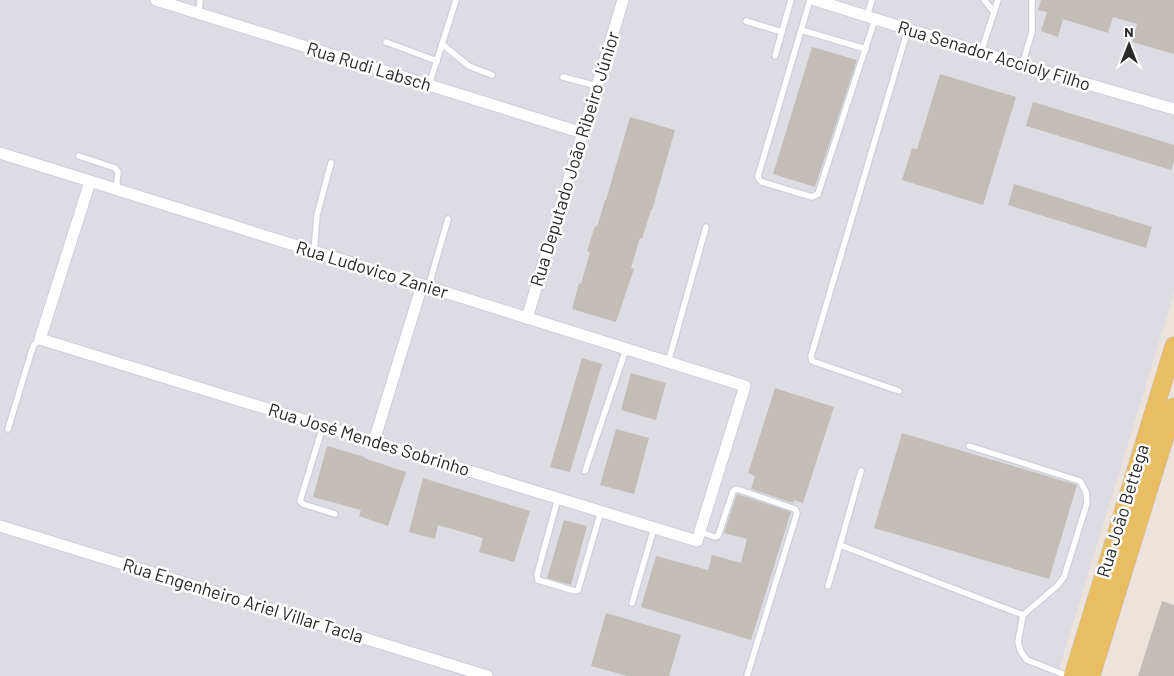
<svg xmlns="http://www.w3.org/2000/svg" width="1174" height="676" viewBox="0 0 1174 676" font-family="Barlow,sans-serif">
  <rect width="100%" height="100%" fill="#ebe3dc"/>
  <polygon fill="#dddce3" points="0,0 1174,0 1174,293 1057,676 0,676"/>
  <g fill="#c3bdb8">
    <polygon points="1041,0 1174,0 1174,54 1132,42 1137,24 1113,17 1108,33 1063,19 1058,37 1041,31 1047,12 1038,10"/>
    <polygon points="812,47 857,60 815,187 773,174"/>
    <polygon points="940,74 1016,97 983,205 902,180 912,148 917,149"/>
    <polygon points="1033,102 1174,145 1174,161 1171,170 1026,126"/>
    <polygon points="630,117 675,130 652,210 651,210 642,239 640,238 631,268 634,269 616,322 572,309 579,283 581,284 590,252 587,251 595,226 597,227 605,200 606,200"/>
    <polygon points="1014,184 1152,227 1146,248 1008,205"/>
    <polygon points="582,358 602,364 570,472 550,467"/>
    <polygon points="631,373 666,383 656,420 621,410"/>
    <polygon points="775,388 834,407 803,503 794,500 793,503 751,489 755,476 748,473"/>
    <polygon points="616,429 649,438 634,494 600,485"/>
    <polygon points="902,433 1077,485 1049,579 874,528"/>
    <polygon points="327,446 365,457 364,458 406,472 388,526 359,516 361,510 313,497"/>
    <polygon points="423,478 530,511 514,562 479,552 483,538 438,525 435,539 409,532"/>
    <polygon points="737,494 791,512 751,640 641,607 656,556 708,570 712,555 741,563 747,539 724,533"/>
    <polygon points="564,520 587,526 571,585 547,578"/>
    <polygon points="1162,601 1174,605 1174,676 1138,676"/>
    <polygon points="606,613 681,635 669,676 627,676 591,666"/>
  </g>
  <g fill="none" stroke-linecap="round" stroke-linejoin="round">
    <g stroke="#cacfda" stroke-width="8">
      <g id="lane">
        <polyline points="810,0 758,176 759,179 762,182 812,197 818,194 875,19"/>
        <polyline points="984,0 994,12"/>
        <polyline points="199,13 200,0"/>
        <polyline points="867,16 872,0"/>
        <polyline points="746,21 782,32"/>
        <polyline points="801,30 866,49"/>
        <polyline points="386,42 437,61"/>
        <polyline points="442,44 469,66 492,75"/>
        <polyline points="981,52 998,0"/>
        <polyline points="775,56 791,0"/>
        <polyline points="1022,65 1032,32 1032,0"/>
        <polyline points="563,77 597,86"/>
        <polyline points="429,85 456,0"/>
        <polyline points="79,156 115,168 118,172 116,190"/>
        <polyline points="314,252 317,215 331,163"/>
        <polyline points="428,288 448,219"/>
        <polyline points="668,363 706,227"/>
        <polyline points="899,391 812,361 811,356 908,29"/>
        <polyline points="323,426 300,501 303,504 335,514"/>
        <polyline points="8,429 31,353 34,345 40,339"/>
        <polyline points="969,446 1080,481 1086,492 1087,503 1064,577 1057,586 1023,615"/>
        <polyline points="585,471 626,349"/>
        <polyline points="558,498 537,575 538,580 575,591 578,590 601,511"/>
        <polyline points="700,532 715,537 718,536 733,491 737,489 795,509 797,513 747,676"/>
        <polyline points="840,545 861,471"/>
        <polyline points="828,586 840,545 1023,615 1018,642 1021,652 1027,660 1068,676"/>
        <polyline points="632,603 654,528"/>
      </g>
    </g>
    <g stroke="#cacfda" stroke-width="13">
      <g id="street">
        <polyline points="156,0 583,133"/>
        <polyline points="815,0 1022,65 1174,109"/>
        <polyline points="0,153 745,386 697,541 40,339 90,182"/>
        <polyline points="527,318 623,0"/>
        <polyline points="374,441 422,285"/>
        <polyline points="0,526 487,676"/>
      </g>
    </g>
    <g stroke="#c3c3c3" stroke-width="19">
      <g id="primary">
        <polyline points="1073,676 1174,346"/>
        <polyline points="1091,676 1174,407"/>
      </g>
    </g>
    <use href="#lane" stroke="#fff" stroke-width="5.5"/>
    <use href="#street" stroke="#fff" stroke-width="11"/>
    <use href="#primary" stroke="#e9bd63" stroke-width="18"/>
  </g>
  <g text-anchor="middle" stroke-width="5" stroke-linejoin="round" paint-order="stroke">
    <g font-size="18" fill="#292929" stroke="#fff">
      <text transform="translate(994 56) rotate(17)" y="6">Rua Senador Accioly Filho</text>
      <text transform="translate(369 67) rotate(17)" y="6">Rua Rudi Labsch</text>
      <text transform="translate(575 159) rotate(-73)" y="6">Rua Deputado João Ribeiro Júnior</text>
      <text transform="translate(372 270) rotate(17)" y="6">Rua Ludovico Zanier</text>
      <text transform="translate(369 440) rotate(17)" y="6">Rua José Mendes Sobrinho</text>
      <text transform="translate(1123 511) rotate(-73)" y="6">Rua João Bettega</text>
      <text transform="translate(243 601) rotate(17)" y="6">Rua Engenheiro Ariel Villar Tacla</text>
    </g>
  </g>
  <g transform="translate(1129 45)" stroke="#ffffff" stroke-width="4" paint-order="stroke">
  <path d="M0-4L9 19L0 12L-9 19Z" fill="#292929"/>
  <text y="-8" font-size="14" font-weight="bold" text-anchor="middle" fill="#292929">N</text>
  </g>
</svg>
